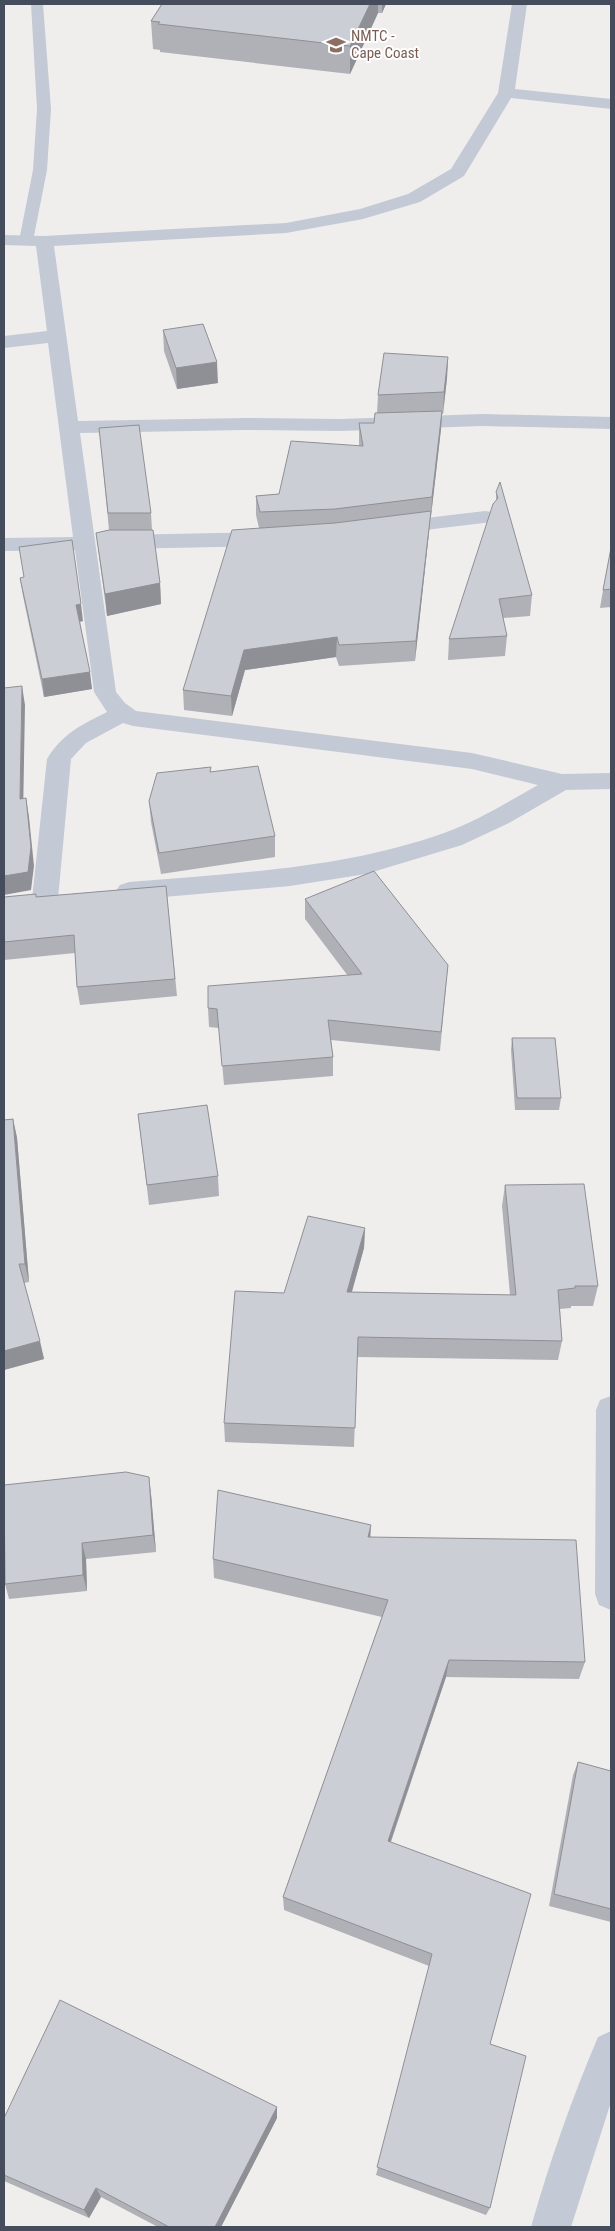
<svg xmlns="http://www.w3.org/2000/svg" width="615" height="2231" viewBox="0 0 615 2231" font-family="'Roboto Condensed',sans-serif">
  <rect width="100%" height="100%" fill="#f0eeed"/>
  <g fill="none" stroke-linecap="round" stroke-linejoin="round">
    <polygon fill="#c3c9d5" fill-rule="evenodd" points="31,4 43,4 51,109 47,170 33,241 31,244 21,244 19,241 33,170 37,109"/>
    <g fill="#c3c9d5" fill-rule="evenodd">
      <path d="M512 4H527L515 89 611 99V109L511 98 464 176 420 202 363 219 286 233 54 246 78 421 245 418 340 419 482 414 611 417V429L482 426 340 431 245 430 80 433 116 692 125 703 136 711 472 753 562 774 611 773V789L566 790 509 823 462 845 366 874 290 886 129 900 120 897 116 891 120 885 129 882C235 873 343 869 444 833 477 821 508 802 538 785L472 769 133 726 123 723 86 743 71 759 58 899 54 905 45 908 36 905 32 899 47 759C63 733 81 725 107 712L94 692 75 550 4 551V538L73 537 48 343 4 348V336L47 331 36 246 4 245V235L44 236 286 223 360 209 408 194 451 169 498 93Z"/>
      <polygon points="485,511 492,512 495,517 492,522 392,534 385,533 381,528 385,523 392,522"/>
      <polygon points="265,532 272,534 276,539 272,544 265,546 118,549 110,547 107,542 110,537 118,535"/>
      <polygon points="611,1396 611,1610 599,1605 595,1594 596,1410 600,1400"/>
      <path d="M611 2031V2102L571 2227H531C549 2163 572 2098 598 2037Z"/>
    </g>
  </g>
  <g fill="#afb1b7">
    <polygon points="162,4 386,4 382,13 378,13 350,74 160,52 160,50 153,49 151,21"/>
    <polygon points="163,330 218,383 177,389 164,351"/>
    <polygon points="448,357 447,378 443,414 442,414 441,429 431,516 430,516 429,532 415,661 339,666 336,657 245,670 232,716 184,710 183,690 259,528 256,515 256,496 279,494 359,446 359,423 374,423 377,413 378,395"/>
    <polygon points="99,428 151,513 152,530 160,583 161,604 107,616 96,533 109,530"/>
    <polygon points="496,492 532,595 530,616 503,618 507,636 505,656 448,660 449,639 496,501"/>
    <polygon points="611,548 611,607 600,608 603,590"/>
    <polygon points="20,578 83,621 80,622 92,689 44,697 23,596"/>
    <polygon points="211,772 275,836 275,857 161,874 151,822 149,801"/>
    <polygon points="166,886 177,996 80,1005 77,987 75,953 4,960 4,897 36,897"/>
    <polygon points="305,899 448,965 440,1051 331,1040 333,1057 333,1076 224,1085 219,1028 209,1027 208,1008 348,976 305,919"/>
    <polygon points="512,1038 561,1098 559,1110 515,1110 511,1050"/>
    <polygon points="138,1114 218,1176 219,1196 149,1205"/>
    <polygon points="13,1119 17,1138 29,1282 24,1283 44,1359 4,1370 4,1120"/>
    <polygon points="505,1185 598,1286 593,1306 571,1306 571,1308 560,1309 562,1341 558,1360 357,1357 354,1447 225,1442 224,1423 284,1293 365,1228 364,1248 352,1292 510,1295 502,1206"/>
    <polygon points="151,1494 156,1552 86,1559 87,1591 9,1599 5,1584"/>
    <polygon points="370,1537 585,1662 579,1679 446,1677 391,1842 490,2044 490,2208 486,2215 376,2175 429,1966 284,1910 283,1897 382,1617 214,1578 213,1559"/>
    <polygon points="578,1762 611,1771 611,1922 549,1906 573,1775"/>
    <polygon points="277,2107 277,2118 221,2227 158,2227 101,2197 89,2218 4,2181 4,2118"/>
  </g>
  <g fill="#8f9095">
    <polygon points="370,4 378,4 378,13 350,74 350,46"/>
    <polygon points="382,4 386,4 382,13"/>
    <polygon points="448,357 447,378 443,414 444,392"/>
    <polygon points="217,362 218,383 177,389 176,368"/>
    <polygon points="442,411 441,429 431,516 432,497"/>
    <polygon points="431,511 429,532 415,661 416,641"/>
    <polygon points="160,583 161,604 107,616 105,594"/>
    <polygon points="81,604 83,621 78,622 76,605"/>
    <polygon points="337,637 336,657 245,670 232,716 231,696 244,650"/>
    <polygon points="90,672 92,689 44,697 42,679"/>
    <polygon points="22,686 25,705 23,817 20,799"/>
    <polygon points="26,798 29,817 34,866 31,890 4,895 4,876"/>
    <polygon points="13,1119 17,1138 29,1282 25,1264"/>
    <polygon points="365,1228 364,1248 346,1312 347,1292"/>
    <polygon points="40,1341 44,1359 4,1370 4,1351"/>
    <polygon points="149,1477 151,1494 156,1552 153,1535"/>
    <polygon points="371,1525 370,1544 368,1537"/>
    <polygon points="82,1543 86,1559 87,1591 83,1575"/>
    <polygon points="449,1660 446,1677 386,1855 388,1841"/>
    <polygon points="277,2107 277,2118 221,2227 215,2227"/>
    <polygon points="96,2188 101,2197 89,2218 84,2210"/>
  </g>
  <g fill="#ccced5" stroke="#8f9095">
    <polygon points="162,4 370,4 350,46 158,24 160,22 151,21"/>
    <polygon points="203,324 217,362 176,368 163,330"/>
    <polygon points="384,353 448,357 444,392 378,395"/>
    <polygon points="442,411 432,497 335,509 260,512 256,496 279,494 291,441 363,446 359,423 374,423 375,413"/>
    <polygon points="139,425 151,513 108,513 99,428"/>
    <polygon points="500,482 532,595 499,599 507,636 449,639 493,504 498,498 496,492"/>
    <polygon points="431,511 416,641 339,645 337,637 244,650 231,696 183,690 232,530 335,523"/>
    <polygon points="109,530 153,530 160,583 105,594 96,533"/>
    <polygon points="72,540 81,604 76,605 90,672 42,679 20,578 24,577 19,547"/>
    <polygon points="611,548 611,589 603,590"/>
    <polygon points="22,686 20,799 26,798 31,847 28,872 4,876 4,688"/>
    <polygon points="258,766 275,836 159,853 149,801 157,773 211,767 210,772"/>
    <polygon points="374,871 448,965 441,1032 328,1020 333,1057 222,1066 217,1009 208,1008 208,986 362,974 305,899"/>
    <polygon points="166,886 175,979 77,987 74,935 4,942 4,897 36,894 36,897"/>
    <polygon points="512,1038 555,1038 561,1098 517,1098"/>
    <polygon points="207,1105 218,1176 147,1185 138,1114"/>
    <polygon points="13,1119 25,1264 19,1264 40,1341 4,1351 4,1120"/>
    <polygon points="584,1184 598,1286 575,1286 575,1288 558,1290 562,1341 358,1337 355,1428 224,1423 235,1291 284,1293 308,1216 365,1228 347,1292 516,1295 505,1185"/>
    <polygon points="126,1472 149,1477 153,1535 82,1543 83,1575 5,1584 4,1485"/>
    <polygon points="218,1490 371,1525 368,1537 576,1540 585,1662 449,1660 388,1841 531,1894 490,2044 526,2056 490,2208 377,2167 432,1954 283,1897 388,1600 213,1559"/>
    <polygon points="578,1762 611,1771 611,1909 554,1894"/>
    <polygon points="60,2000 277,2107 215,2227 169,2227 96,2188 84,2210 4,2175 4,2118"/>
  </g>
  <defs>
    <g id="school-bare" transform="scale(1.5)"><path d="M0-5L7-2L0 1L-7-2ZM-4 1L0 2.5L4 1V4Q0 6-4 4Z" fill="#8d6e63" stroke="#fff" stroke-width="2.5" paint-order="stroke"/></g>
  </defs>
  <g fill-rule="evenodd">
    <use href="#school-bare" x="336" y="45"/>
  </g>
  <g text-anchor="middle" stroke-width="4" stroke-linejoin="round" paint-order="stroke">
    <g font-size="15" fill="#785e54" stroke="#fff" text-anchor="start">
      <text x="351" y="41">NMTC -<tspan x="351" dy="17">Cape Coast</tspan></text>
    </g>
  </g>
  <rect width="615" height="2231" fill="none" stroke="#454c5b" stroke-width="10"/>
</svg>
